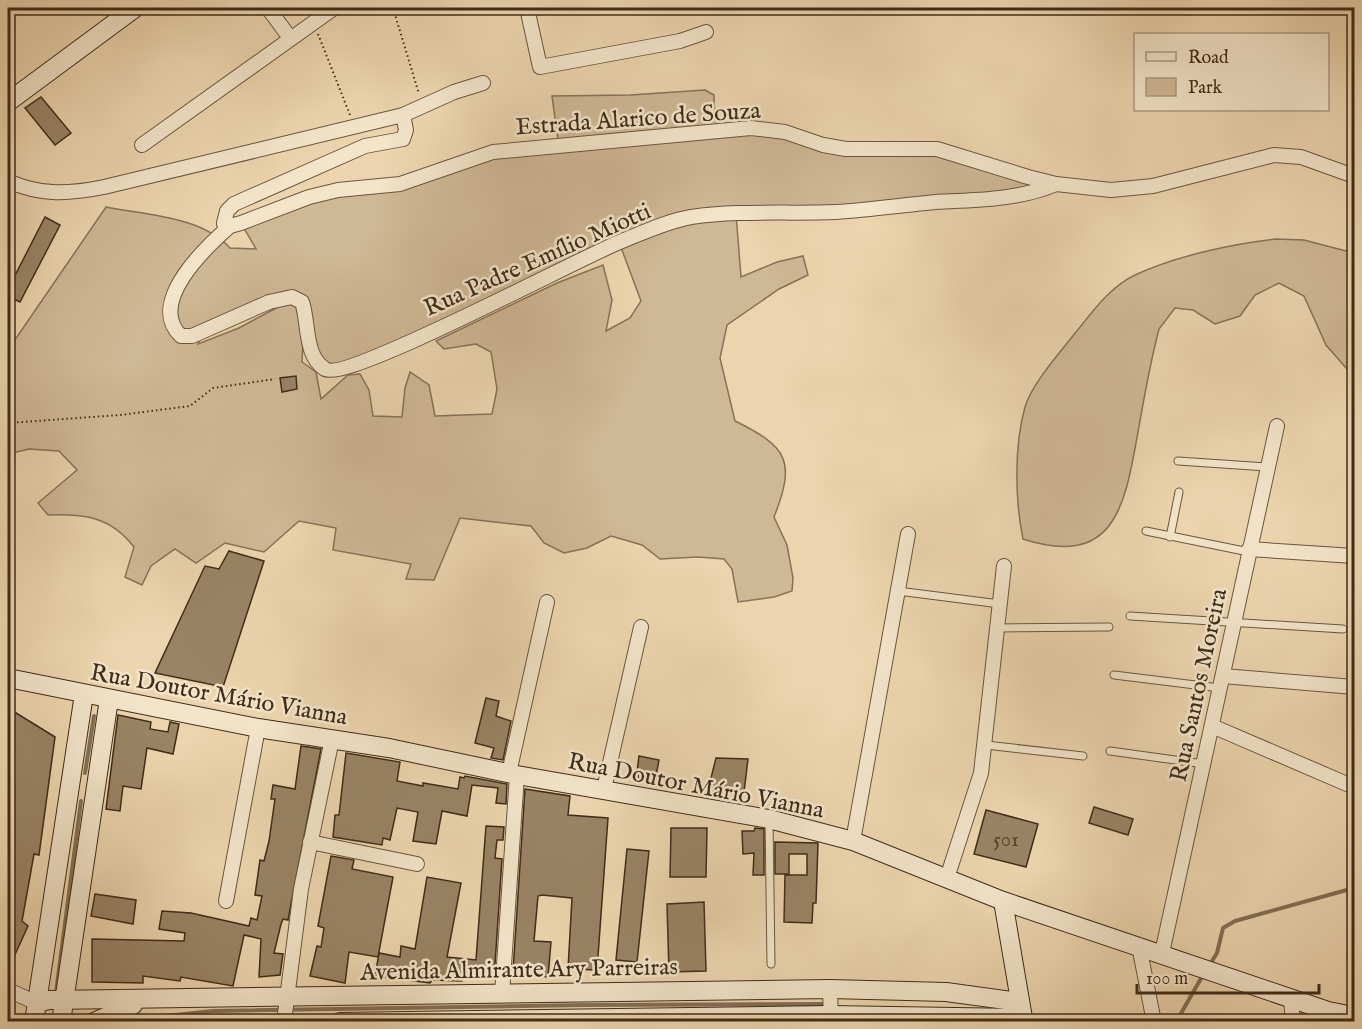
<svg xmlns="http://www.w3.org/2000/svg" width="1362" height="1029" viewBox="0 0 1362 1029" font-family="'IM FELL English',serif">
  <rect width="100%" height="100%" fill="#ecd5ae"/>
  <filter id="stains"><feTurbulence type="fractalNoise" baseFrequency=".00333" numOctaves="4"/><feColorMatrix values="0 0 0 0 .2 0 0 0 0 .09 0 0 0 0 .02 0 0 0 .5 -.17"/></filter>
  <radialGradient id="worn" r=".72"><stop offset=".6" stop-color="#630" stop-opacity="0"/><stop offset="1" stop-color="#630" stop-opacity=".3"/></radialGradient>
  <g fill="#cfb895" stroke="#877257" stroke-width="1.5" fill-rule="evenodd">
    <path d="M705 90 714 95V106L721 130 751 128 823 145 911 147 1028 177 1038 191 736 214 741 277 777 262 803 256 808 275 779 289 727 325 720 358 735 421C788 447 796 461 774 517L787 545 793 578 792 591 774 597 738 602 732 569 724 559 698 557 660 559 642 545 611 536 587 548 564 553 544 543 531 526 460 518 434 580 406 579 411 564 333 550 336 528 299 521 264 552 225 543 196 563 175 549 151 566 142 585 125 577 134 547C110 516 84 514 48 515L38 503 77 470 59 451 29 449 8 454V350L106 207C145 215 201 216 230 248L256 249 241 223 272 210 380 185 463 161 559 147 552 96 630 95ZM619 242 641 301 630 318 606 331 612 300 603 265 557 283 436 341 444 349 476 344 491 352 497 389 492 414 435 416 429 385 410 372 405 388 402 417 373 416 369 390 360 374 348 375 321 399 316 372 302 362 304 321 294 302 280 306 239 328 198 344 206 323 297 298 320 365 361 363Z"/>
    <path d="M1276 239 1304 240 1354 253V410L1352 403 1354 377 1326 345 1304 296 1279 283 1255 295 1240 316 1215 324 1193 310 1175 308 1159 329C1150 363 1144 398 1138 432 1125 504 1116 569 1023 539 1015 500 1014 446 1025 407 1031 385 1061 351 1076 332 1093 311 1110 287 1135 275 1176 256 1231 244 1276 239Z"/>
  </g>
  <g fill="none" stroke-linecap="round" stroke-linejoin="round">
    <g stroke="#836f54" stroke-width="4">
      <polyline points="85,773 94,716"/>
      <polyline points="1209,966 1217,953 1223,928 1235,921 1354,888"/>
      <polyline points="56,993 81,801"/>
      <polyline points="143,1022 156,1017 213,1011 587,1005 824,1004"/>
      <polyline points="1176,1022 1203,975"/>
    </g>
  </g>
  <g fill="#998466" stroke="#3f2c19" stroke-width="1.5">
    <polygon points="41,97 71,133 55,145 25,108"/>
    <polygon points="45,217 60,225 20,302 8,296 8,289"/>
    <polygon points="296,376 297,389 282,392 280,378"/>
    <polygon points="229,551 264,561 223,687 155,673 205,566 219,569"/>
    <polygon points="486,698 499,701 496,716 511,721 503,760 491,758 494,748 475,743"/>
    <polygon points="8,708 55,737 39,855 34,854 22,921 28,926 8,970"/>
    <polygon points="118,715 151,722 150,729 168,732 170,722 179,724 173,754 147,748 141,789 123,786 120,811 106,809"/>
    <polygon points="301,746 321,749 288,920 283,919 281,924 274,953 283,954 280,975 259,977 261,939 244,935 233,986 181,977 180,981 143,976 143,983 92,982 92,939 184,941 185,933 159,929 162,911 191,913 249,926 251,918 257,920 262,896 255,895 260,860 264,861 269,841 275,799 271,799 273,785 295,789"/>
    <polygon points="346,753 400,762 397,781 423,786 423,783 458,789 460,777 464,778 465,776 507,784 506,804 496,803 498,788 472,785 467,816 442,811 436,844 413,841 418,812 397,808 390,840 383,838 382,845 333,837 335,815 339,815"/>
    <polygon points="639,756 659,760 655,781 639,778 637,772"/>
    <polygon points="716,758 748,759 744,792 708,790"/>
    <polygon points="525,789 570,796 568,815 608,818 597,970 568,969 572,898 542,895 538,896 534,941 551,942 548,977 513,971"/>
    <polygon points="1094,807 1133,819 1128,835 1089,823"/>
    <polygon points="986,810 1038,824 1026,867 974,854"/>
    <polygon points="486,826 504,827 503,840 497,840 495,858 502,859 494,979 463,976 462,981 432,980 430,983 375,976 379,953 400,957 401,946 415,949 427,877 461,883 447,957 476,960"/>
    <polygon points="671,828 707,828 706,877 670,877"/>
    <polygon points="755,828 764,829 764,875 753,875 754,853 743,854 742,831 754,831"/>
    <polygon points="775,842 818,843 816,903 813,903 812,923 784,922 785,875 807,875 807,854 789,854 789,874 775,874"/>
    <polygon points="627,849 649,851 637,962 616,960"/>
    <polygon points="331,856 354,860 352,869 393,877 378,957 349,952 345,983 310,976 317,946 321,947 324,928 318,926"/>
    <polygon points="95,894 136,900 133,924 91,916"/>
    <polygon points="704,902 706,971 669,972 667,904"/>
  </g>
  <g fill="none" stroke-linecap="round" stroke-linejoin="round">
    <g stroke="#6a563e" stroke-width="9">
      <g id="lane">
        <polyline points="1178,461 1267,467"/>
        <polyline points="1146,531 1249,552"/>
        <polyline points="1170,537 1179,492"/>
        <polyline points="898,591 1000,604"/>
        <polyline points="1130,616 1343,629"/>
        <polyline points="998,628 1109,627"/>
        <polyline points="1114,675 1220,688"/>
        <polyline points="986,745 1083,756"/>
        <polyline points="1110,751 1204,764"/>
        <polyline points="769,819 771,964"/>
      </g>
    </g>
    <g stroke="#6a563e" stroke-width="16">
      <g id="street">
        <polyline points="268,8 290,38"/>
        <polyline points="527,8 540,67 680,41 706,32"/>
        <polyline points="403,115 406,130 403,139 365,146 234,204 227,211 224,223 230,226 241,223 309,197 338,190 400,184 493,152 751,128 785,132 823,145 846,149 937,149 1028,177 1056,184 1111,190 1153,186 1274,155 1301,157 1354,176"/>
        <polyline points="142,145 334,8"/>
        <path d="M8 181C41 196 69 194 104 187L403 115 454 92 483 83"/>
        <path d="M230 226C206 247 146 303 181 336H192L269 302 292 297 302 302C309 322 304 356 325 369 346 383 583 256 622 241 644 232 668 221 691 217 739 210 788 214 836 212 870 210 903 205 936 202 976 200 1019 200 1056 184"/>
        <polyline points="1249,549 1354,556"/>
        <polyline points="1223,676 1354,687"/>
        <polyline points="1212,726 1347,784"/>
        <polyline points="509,773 547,602"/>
        <polyline points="604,789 641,627"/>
        <polyline points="853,841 908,534"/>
        <polyline points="310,842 417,864"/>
        <polyline points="947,878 981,773 1004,566"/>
        <polyline points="226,901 258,728"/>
        <polyline points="1139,946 1154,1022"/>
        <polyline points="1162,953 1277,426"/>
        <polyline points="830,989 831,1022"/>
        <polyline points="8,990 37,1003"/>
        <polyline points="502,994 517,775"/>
        <polyline points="1291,999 1293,1022"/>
        <polyline points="284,1022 301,889 332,739"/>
      </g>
    </g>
    <g stroke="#3f2c19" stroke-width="20">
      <g id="secondary">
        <polyline points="8,102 135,8"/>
        <polyline points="8,678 258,728 389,748 517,775 769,819 853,841 1003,901 1328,1011 1354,1016"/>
        <polyline points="37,1003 49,1000 830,989 946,992 1020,1002"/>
        <polyline points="34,1022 84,694"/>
        <polyline points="61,1022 109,699"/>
        <polyline points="94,1022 133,1005"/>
        <polyline points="340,1022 830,1015 1023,1018 1003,901"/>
      </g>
    </g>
    <g stroke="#3f2c19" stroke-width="2" stroke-dasharray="1.5 3" stroke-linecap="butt">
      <polyline points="393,8 419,94"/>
      <polyline points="318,34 350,115"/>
      <polyline points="8,423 120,415 190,406 213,388 275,379"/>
    </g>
    <use href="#lane" stroke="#f3e4ca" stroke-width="7"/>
    <use href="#street" stroke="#f3e4ca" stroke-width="14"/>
    <use href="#secondary" stroke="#f3e4ca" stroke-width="18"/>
  </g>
  <g text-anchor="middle" stroke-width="5" stroke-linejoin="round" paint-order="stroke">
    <g font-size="21" fill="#56422c">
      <text x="1006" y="846">501</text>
    </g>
    <g font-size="24" fill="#3f2c19" stroke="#f3e4ca">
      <text transform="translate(638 118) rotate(-4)" y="8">Estrada Alarico de Souza</text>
      <text transform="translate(537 259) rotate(-24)" y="8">Rua Padre Emílio Miotti</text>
      <text transform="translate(1198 685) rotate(-78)" y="8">Rua Santos Moreira</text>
      <text transform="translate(219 694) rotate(10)" y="8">Rua Doutor Mário Vianna</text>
      <text transform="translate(696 785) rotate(11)" y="8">Rua Doutor Mário Vianna</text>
      <text transform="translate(519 969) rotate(-1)" y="8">Avenida Almirante Ary Parreiras</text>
    </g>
  </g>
  <rect width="1362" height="1029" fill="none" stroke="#ecd5ae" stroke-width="30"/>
  <rect x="9" y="9" width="1344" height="1011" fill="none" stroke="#3f2c19" stroke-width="3"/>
  <rect x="15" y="15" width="1332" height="999" fill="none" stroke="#3f2c19" stroke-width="1.5"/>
  <rect x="1134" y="33" width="195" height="78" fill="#f3e4ca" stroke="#ab9a83" stroke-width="1.5"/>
  <rect x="1146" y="52" width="30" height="9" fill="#f3e4ca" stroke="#ab9a83" stroke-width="1.5"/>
  <text x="1188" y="63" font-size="18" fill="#3f2c19">Road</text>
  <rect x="1146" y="78" width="30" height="18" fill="#cfb895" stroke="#ab9a83" stroke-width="1.5"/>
  <text x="1188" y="93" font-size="18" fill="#3f2c19">Park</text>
  <path d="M1137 984v9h182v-9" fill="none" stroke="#3f2c19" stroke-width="3"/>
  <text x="1146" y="984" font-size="18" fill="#3f2c19" stroke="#f3e4ca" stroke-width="4.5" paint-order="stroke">100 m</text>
  <rect width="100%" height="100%" filter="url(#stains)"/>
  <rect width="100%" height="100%" fill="url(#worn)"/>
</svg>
